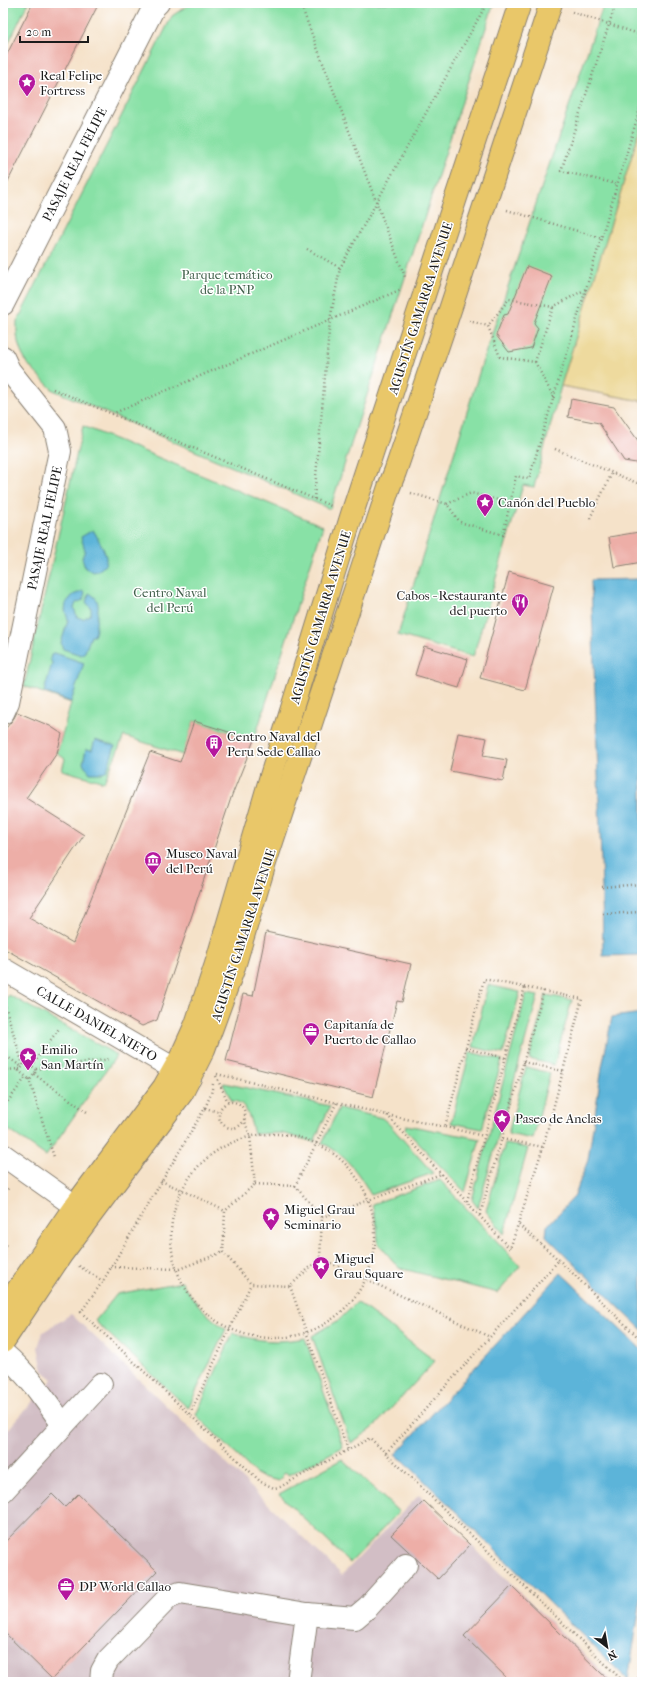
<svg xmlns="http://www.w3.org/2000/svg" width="645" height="1685" viewBox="0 0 645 1685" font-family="'IM FELL French Canon',serif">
  <rect width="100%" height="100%" fill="#fff"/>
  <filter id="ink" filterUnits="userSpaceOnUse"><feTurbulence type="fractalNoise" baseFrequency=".025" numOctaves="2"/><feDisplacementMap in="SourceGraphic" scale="8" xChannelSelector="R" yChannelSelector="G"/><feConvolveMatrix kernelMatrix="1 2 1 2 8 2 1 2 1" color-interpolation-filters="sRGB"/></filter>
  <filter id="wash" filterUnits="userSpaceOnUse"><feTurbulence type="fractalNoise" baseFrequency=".012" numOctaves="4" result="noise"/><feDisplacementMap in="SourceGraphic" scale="16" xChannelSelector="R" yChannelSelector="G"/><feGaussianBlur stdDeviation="0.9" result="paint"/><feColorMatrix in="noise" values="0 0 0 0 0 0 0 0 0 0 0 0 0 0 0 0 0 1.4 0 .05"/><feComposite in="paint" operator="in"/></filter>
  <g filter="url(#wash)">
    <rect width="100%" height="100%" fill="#f5e2c9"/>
    <polygon fill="#d2bec5" points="71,1314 342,1575 419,1495 613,1682 3,1682 3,1435 53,1379 43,1371 38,1347 43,1332"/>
    <g fill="#88e1a6" stroke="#527e61">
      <polygon points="3,3 28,3 7,46 3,44"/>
      <path d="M201 3H494L330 509 53 390C30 367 15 357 17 322L172 16 188 5Z"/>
      <polygon points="604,3 642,3 642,123 561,386 534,487 523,485 473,657 398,635 483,360"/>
      <polygon points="83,426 323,526 254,740 194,721 183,755 124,736 104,782 62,770 65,759 57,753 71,703 24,686"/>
      <polygon points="488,985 520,992 503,1054 473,1047"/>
      <polygon points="526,994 538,996 478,1208 472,1200"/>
      <polygon points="9,995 117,1055 46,1156 3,1126 3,1002"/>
      <polygon points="546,995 572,1000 554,1065 529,1059"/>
      <polygon points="470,1052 502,1060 482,1129 451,1123"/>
      <polygon points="526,1067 550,1073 533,1139 508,1134"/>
      <path d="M224 1083 330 1106 314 1142 281 1133 254 1134C250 1121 248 1101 232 1101L223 1084Z"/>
      <path d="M339 1108 382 1118 388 1123 433 1173 371 1195C360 1174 344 1153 322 1143Z"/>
      <polygon points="406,1125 480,1139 465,1192 405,1129"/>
      <polygon points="505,1144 528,1148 504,1234 486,1211"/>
      <polygon points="440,1180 520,1266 498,1293 399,1268 378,1243 377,1226 372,1204"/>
      <path d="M182 1282C194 1302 207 1316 226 1329L188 1408 95 1321 117 1294Z"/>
      <polygon points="357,1302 435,1361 372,1429 351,1443 312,1336 339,1320"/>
      <path d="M233 1333C258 1342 279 1343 305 1338L343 1447 289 1475 285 1472 279 1481 262 1477 255 1473 196 1415Z"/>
      <polygon points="342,1459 399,1512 350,1563 279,1494"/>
    </g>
    <polygon fill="#eeda9e" stroke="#857b5d" points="642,123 642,401 561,386"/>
    <g fill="#5cb4d9" stroke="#3c687a">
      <path d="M93 530C96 534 98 539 101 544 107 557 111 566 94 572L85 568 82 558 85 550 81 537Z"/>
      <polygon points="642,579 642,955 603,956 602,887 591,580"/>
      <path d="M83 591 85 592 83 600 76 603 74 608 77 617 83 619 91 614V608L86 602 89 593C103 600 97 611 96 624 96 628 96 632 94 636H91L85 652 81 655 63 649 61 643 68 620 65 610 66 603 73 595Z"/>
      <polygon points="55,653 84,663 71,702 44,692 52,663 50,659 51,655"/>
      <polygon points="95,740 115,746 107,770 102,773 90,773 83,763 86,749 92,750"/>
      <polygon points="642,1013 642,1330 546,1236 547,1226 574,1197 588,1160 602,1067 612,1017"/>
      <polygon points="561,1273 642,1350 642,1593 628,1680 404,1461 395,1455"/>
    </g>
    <g id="blocks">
      <g fill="#edaea7">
        <polygon points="33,3 99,3 3,191 3,62"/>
        <polygon points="527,266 552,276 534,323 538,328 531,348 509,352 496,335 504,315 508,314"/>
        <polygon points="571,399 614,407 639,442 642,444 642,464 624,461 599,423 568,417"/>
        <polygon points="639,532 642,562 614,567 609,537"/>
        <polygon points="509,572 554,585 525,690 480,678"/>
        <polygon points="424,646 468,659 459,688 415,675"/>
        <polygon points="17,712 50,726 62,734 57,753 26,798 84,835 29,918 73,943 150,752 180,762 194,721 254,740 232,795 157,1020 142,1026 3,948 3,732 14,718"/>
        <polygon points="458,733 487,738 483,756 507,760 503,781 450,771"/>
        <polygon points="266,932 411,964 402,1002 397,1001 373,1097 226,1061 243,994 253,996"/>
        <polygon points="52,1494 65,1507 78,1494 157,1571 52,1679 3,1631 3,1544"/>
        <polygon points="424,1501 470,1545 438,1579 391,1535"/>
        <polygon points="512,1586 600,1672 611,1682 511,1682 464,1636"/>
      </g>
    </g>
  </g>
  <g filter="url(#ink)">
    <use href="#blocks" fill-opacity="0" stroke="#887f72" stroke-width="1"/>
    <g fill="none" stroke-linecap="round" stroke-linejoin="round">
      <g stroke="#887f72" stroke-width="24">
        <g id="minor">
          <polyline points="3,304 154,7 158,3"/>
          <polyline points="3,357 9,370 55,428 60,451 8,702 3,713"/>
          <polyline points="3,969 190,1078"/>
          <polyline points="3,1155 75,1206 86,1209 93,1207"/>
          <path d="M3 1353C27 1373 45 1399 63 1425"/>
          <polyline points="3,1491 101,1384"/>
          <polyline points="101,1682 102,1671 108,1660 168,1598 180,1593 307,1614 355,1618 368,1607 406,1565"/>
          <polyline points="298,1682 307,1614"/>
        </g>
      </g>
      <g stroke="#887f72" stroke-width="24">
        <g id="major">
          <polyline points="3,1311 75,1206 164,1087 181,1057 196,1024 216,964 271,776 352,514 520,3"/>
          <polyline points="3,1342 61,1255 182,1093 204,1049 233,970 264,866 389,487 395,472 448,316 551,3"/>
        </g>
      </g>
      <g stroke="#887f72" stroke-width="2.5" stroke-dasharray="1 3" stroke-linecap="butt">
        <polyline points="300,3 405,277"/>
        <polyline points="616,3 561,171 617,184"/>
        <polyline points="572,12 642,35"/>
        <polyline points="507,210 601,238"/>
        <polyline points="307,249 340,268"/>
        <polyline points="469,321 488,326"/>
        <polyline points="535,362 553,307"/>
        <polyline points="53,389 331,506"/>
        <polyline points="554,398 535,362 500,357 488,326 509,299 553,307 586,289"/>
        <polyline points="112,414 402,289"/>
        <polyline points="555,449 642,485"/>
        <polyline points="411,493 447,504 460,522 503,535 516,476 529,479 642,102"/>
        <polyline points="314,499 330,320 340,268 487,3"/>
        <polyline points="447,504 471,493 510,503"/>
        <polyline points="590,518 612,473"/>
        <polyline points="602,887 642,884"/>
        <polyline points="603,914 642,912"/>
        <polyline points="3,999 23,1065"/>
        <polyline points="465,1048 505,1058"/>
        <polyline points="3,1054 22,1067"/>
        <polygon points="26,1062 37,1070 30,1080 19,1071"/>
        <polyline points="523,1062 563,1071"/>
        <polyline points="32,1066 60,1027"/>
        <polyline points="36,1069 111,1059"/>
        <polyline points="3,1070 20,1069"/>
        <polyline points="34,1074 87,1112"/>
        <polyline points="217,1074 387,1115 445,1127 484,979 582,999 543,1147 510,1249 387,1115"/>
        <polyline points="216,1076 228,1102"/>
        <polyline points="29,1079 54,1157"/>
        <polyline points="213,1084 211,1094 205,1108 103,1281 81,1312 261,1482 274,1488 280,1487 370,1438 624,1682"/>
        <circle cx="232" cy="1115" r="13"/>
        <polyline points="3,1108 26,1077"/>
        <polyline points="205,1108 219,1112"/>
        <polyline points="244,1119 250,1136 255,1184"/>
        <polyline points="445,1127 484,1136"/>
        <circle cx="273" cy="1236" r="102"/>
        <polyline points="502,1139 543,1147"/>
        <polyline points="161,1181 182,1190 225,1211"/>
        <polygon points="255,1184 295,1186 322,1217 320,1258 290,1286 251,1284 223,1252 225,1211"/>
        <polyline points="295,1186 337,1102"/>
        <polyline points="3,1196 9,1187"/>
        <polyline points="467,1201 525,986"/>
        <polyline points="480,1215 544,990"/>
        <polyline points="322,1217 441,1174"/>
        <polyline points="519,1225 559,1260 642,1341"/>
        <polyline points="3,1243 9,1247"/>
        <polyline points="320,1258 490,1337"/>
        <polyline points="79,1266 103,1281"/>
        <polyline points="111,1267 179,1269 223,1252"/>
        <polyline points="290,1286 348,1450"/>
        <polyline points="190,1414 251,1284"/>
        <polyline points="386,1453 559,1260"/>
        <polyline points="638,1682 642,1656"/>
      </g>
      <use href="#minor" stroke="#fff" stroke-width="22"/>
      <use href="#major" stroke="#e9c769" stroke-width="22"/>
    </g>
  </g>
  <defs>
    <g id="sight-pin" transform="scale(0.9)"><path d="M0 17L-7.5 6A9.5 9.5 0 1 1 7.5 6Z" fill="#b5179e" stroke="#fff"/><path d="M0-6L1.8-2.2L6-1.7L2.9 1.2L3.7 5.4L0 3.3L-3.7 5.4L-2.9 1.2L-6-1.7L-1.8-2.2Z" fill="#fff"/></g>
    <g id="restaurant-pin" transform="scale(0.9)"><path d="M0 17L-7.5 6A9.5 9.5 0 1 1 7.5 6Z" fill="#b5179e" stroke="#fff"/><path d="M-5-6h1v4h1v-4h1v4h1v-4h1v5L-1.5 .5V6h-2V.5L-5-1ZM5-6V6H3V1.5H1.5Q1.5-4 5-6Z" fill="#fff"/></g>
    <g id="building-pin" transform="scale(0.9)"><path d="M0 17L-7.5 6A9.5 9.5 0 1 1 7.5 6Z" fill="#b5179e" stroke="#fff"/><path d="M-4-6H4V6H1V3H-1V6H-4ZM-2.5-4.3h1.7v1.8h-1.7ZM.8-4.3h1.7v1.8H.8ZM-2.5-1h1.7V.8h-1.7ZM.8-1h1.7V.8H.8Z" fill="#fff"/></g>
    <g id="museum-pin" transform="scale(0.9)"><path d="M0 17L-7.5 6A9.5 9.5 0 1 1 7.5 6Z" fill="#b5179e" stroke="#fff"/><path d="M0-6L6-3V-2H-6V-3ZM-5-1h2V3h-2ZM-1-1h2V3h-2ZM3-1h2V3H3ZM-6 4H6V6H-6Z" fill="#fff"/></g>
    <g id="office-pin" transform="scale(0.9)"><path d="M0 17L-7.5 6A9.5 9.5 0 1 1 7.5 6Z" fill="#b5179e" stroke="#fff"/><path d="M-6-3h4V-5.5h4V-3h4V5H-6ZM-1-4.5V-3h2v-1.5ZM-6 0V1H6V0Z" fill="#fff"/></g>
  </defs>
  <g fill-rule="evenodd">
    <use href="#sight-pin" x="27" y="82"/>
    <use href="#sight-pin" x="485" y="502"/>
    <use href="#restaurant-pin" x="520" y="602"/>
    <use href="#building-pin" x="214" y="743"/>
    <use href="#museum-pin" x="153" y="860"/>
    <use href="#office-pin" x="311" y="1031"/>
    <use href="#sight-pin" x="28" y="1056"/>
    <use href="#sight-pin" x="502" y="1118"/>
    <use href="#sight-pin" x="271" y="1216"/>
    <use href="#sight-pin" x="321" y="1265"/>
    <use href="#office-pin" x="66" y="1586"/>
  </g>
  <g text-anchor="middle" stroke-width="3" stroke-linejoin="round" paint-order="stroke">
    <g font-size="13" fill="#1c1c1c" stroke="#fff" text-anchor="start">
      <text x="40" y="80">Real Felipe<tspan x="40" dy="15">Fortress</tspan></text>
      <text x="498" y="507">Cañón del Pueblo</text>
      <text x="507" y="600" text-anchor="end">Cabos - Restaurante<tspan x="507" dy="15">del puerto</tspan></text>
      <text x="227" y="741">Centro Naval del<tspan x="227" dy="15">Peru Sede Callao</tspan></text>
      <text x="166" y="858">Museo Naval<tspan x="166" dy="15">del Perú</tspan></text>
      <text x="324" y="1029">Capitanía de<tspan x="324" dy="15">Puerto de Callao</tspan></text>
      <text x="41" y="1054">Emilio<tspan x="41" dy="15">San Martín</tspan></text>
      <text x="515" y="1123">Paseo de Anclas</text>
      <text x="284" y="1214">Miguel Grau<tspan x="284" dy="15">Seminario</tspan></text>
      <text x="334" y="1263">Miguel<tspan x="334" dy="15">Grau Square</tspan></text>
      <text x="79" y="1591">DP World Callao</text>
    </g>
    <g font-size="13" fill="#1c1c1c" stroke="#fff">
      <text transform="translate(74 164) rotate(-63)" y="5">PASAJE REAL FELIPE</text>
      <text transform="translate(420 308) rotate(-72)" y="5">AGUSTÍN GAMARRA AVENUE</text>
      <text transform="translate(44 528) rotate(-78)" y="5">PASAJE REAL FELIPE</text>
      <text transform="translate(320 617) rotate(-73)" y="5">AGUSTÍN GAMARRA AVENUE</text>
      <text transform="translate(243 935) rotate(-72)" y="5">AGUSTÍN GAMARRA AVENUE</text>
      <text transform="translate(97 1023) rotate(30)" y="5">CALLE DANIEL NIETO</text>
    </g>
    <g font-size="13" fill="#42614c" stroke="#fff">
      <text x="227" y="279">Parque temático<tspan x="227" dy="15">de la PNP</tspan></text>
      <text x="170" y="597">Centro Naval<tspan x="170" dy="15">del Perú</tspan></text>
    </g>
  </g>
  <rect width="645" height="1685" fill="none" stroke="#fff" stroke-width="16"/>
  <g transform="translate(607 1647) rotate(149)" stroke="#ffffff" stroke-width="3" paint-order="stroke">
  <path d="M0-3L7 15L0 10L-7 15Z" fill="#1c1c1c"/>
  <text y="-6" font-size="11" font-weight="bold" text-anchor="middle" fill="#1c1c1c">N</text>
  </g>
  <path d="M20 36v6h68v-6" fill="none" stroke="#1c1c1c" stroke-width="2"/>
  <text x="26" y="36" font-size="12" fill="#1c1c1c" stroke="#ffffff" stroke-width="3" paint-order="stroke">20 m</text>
</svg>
